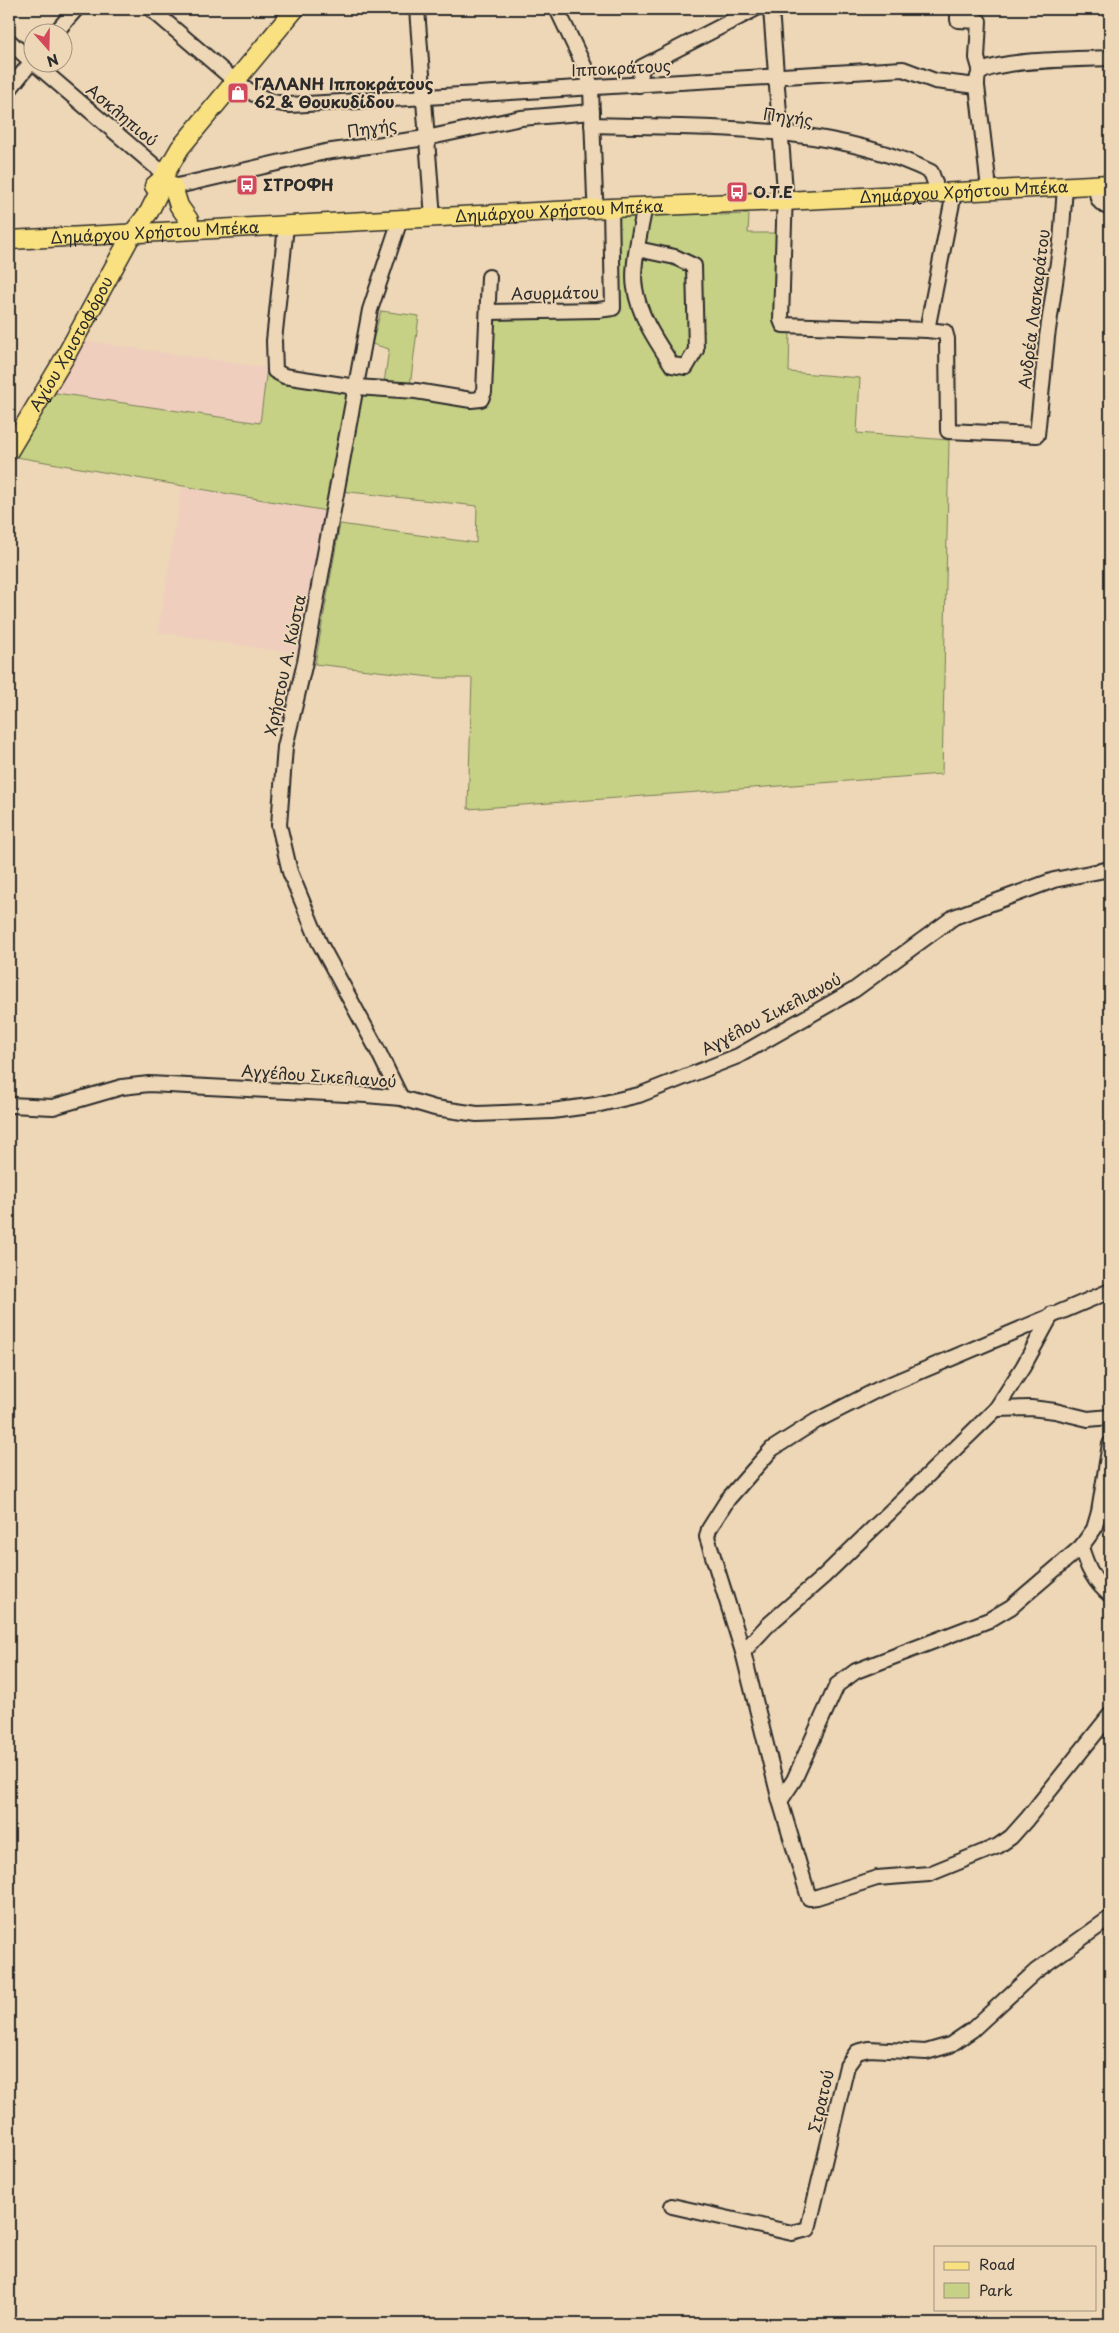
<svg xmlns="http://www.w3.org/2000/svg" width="1119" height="2333" viewBox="0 0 1119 2333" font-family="'Playpen Sans',sans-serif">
  <rect width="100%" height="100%" fill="#eed7b6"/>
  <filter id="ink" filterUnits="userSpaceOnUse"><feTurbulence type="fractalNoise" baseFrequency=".02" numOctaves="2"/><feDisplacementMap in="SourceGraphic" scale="10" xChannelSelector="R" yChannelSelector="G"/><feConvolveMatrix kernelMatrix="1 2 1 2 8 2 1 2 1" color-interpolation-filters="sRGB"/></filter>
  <g filter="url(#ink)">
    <g fill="#efcebe">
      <polygon points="80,340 267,368 260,423 49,392"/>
      <polygon points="182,487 327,511 303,655 158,632"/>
    </g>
    <polygon fill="#c6d185" stroke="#787e58" points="704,212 721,215 749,214 748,233 780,233 778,330 790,330 789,372 860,378 857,433 949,440 942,774 468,809 472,678 440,678 315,664 340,524 476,543 477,506 332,490 327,511 11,456 49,392 260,423 267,368 384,383 389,349 372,344 381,311 419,316 410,386 489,402 489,319 618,312 616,216"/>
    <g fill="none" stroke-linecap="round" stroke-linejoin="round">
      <g stroke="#2b2b2b" stroke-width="18">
        <g id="minor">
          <path d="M151 9 235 81 254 94 272 102 290 105 903 69 935 81 977 86C977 81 977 75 981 72 1002 59 1083 59 1110 58"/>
          <polyline points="417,9 433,218"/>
          <polyline points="557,9 587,72 591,88 595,198"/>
          <polyline points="771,9 785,191 781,320 783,325 927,330 945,332 947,339 948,431 1037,435 1047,337 1061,242 1065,187"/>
          <polyline points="958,9 958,20 979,21 977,58 981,72"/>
          <polyline points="56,32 76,9"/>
          <polyline points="9,41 32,62"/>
          <polyline points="33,62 164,174 173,187 325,152 426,138 521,118 592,112"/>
          <polyline points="639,85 642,67 755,9"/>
          <polyline points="977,86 988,180"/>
          <polyline points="9,90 32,61"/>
          <path d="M592 125C699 128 833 123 931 172L935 183"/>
          <path d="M1096 185C1097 198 1098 204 1110 208"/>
          <polyline points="400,220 370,310 305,662 285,747 279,825 290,872 319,942 377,1049 401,1098"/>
          <polyline points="286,226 274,341 275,371 284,376 356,387 416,391 471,400 481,399 484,392 489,277"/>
          <path d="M637 249 675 257 694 266 696 350 686 367 672 365C657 342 639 316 635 288 631 268 641 227 645 206"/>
          <polyline points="488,312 598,310 613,308 611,208"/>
          <polyline points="927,330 954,193"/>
          <polyline points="9,1105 53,1107 122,1087 149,1084 366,1095 401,1098 435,1108 477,1114 552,1111 596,1105 639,1095 738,1056 854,990 954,917 1054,880 1110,869"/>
          <polyline points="1110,1291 879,1389 816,1421 772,1449 728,1499 709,1529 707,1537 743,1652 780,1801 809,1898 817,1897 877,1878 929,1874 998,1846 1011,1837 1027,1819 1110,1715"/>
          <polyline points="996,1409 1031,1408 1055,1411 1088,1419 1110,1417"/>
          <path d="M1110 1444 1099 1512 1094 1529 1081 1547C1087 1567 1094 1582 1110 1595"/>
          <polyline points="743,1652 767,1626 824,1576 996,1409 1023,1367 1052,1314"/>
          <polyline points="780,1801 794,1780 837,1685 856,1671 989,1620 1011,1607 1081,1547"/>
          <polyline points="672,2206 792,2233 808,2229 847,2066 857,2052 869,2049 926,2052 950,2045 972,2030 1036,1971 1110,1918"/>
        </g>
      </g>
      <g stroke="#2b2b2b" stroke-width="21">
        <g id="major">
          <polyline points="154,186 162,179 180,148 295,9"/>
          <polyline points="173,187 179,206 189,220"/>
          <path id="s1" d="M9 240 611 208 785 201 1110 184"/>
          <path id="s2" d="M9 451 65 357 132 234 149 212 159 192 162 179"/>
        </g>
      </g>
      <use href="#minor" stroke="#eed7b6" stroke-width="14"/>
      <use href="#major" stroke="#f9e181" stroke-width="18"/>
    </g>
  </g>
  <defs>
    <g id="shop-square" transform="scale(1.125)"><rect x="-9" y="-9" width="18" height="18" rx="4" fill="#d1495b" stroke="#eed7b6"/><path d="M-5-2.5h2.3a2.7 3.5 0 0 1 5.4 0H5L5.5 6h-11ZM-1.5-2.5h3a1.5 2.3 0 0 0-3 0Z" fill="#fff"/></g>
    <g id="bus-square" transform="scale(1.125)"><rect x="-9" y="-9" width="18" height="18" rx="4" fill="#d1495b" stroke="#eed7b6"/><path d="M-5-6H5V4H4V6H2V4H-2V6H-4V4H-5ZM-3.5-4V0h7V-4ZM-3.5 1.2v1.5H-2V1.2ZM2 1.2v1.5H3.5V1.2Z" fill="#fff"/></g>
  </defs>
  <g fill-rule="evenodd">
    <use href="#shop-square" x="238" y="93"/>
    <use href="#bus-square" x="247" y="185"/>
    <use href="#bus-square" x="737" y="192"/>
  </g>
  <g text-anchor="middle" stroke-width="4" stroke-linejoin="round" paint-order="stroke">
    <g font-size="16" fill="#2b2b2b" stroke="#eed7b6">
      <text transform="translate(621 68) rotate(-3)" y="6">Ιπποκράτους</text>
      <text transform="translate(122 115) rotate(40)" y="6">Ασκληπιού</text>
      <text transform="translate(788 117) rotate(8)" y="6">Πηγής</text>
      <text transform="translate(372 128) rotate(-8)" y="6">Πηγής</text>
      <text dy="6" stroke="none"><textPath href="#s1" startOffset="956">Δημάρχου Χρήστου Μπέκα</textPath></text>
      <text dy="6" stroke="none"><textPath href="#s1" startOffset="551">Δημάρχου Χρήστου Μπέκα</textPath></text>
      <text dy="6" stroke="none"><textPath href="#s1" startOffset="146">Δημάρχου Χρήστου Μπέκα</textPath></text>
      <text transform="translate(555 293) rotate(-1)" y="6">Ασυρμάτου</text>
      <text transform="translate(1034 309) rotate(-83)" y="6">Ανδρέα Λασκαράτου</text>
      <text dy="6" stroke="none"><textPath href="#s2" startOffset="124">Αγίου Χριστοφόρου</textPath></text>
      <text transform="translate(285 665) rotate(-78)" y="6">Χρήστου Α. Κώστα</text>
      <text transform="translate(771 1014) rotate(-28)" y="6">Αγγέλου Σικελιανού</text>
      <text transform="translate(319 1076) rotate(4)" y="6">Αγγέλου Σικελιανού</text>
      <text transform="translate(821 2101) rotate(-77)" y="6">Στρατού</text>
    </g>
    <g font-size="16" font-weight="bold" fill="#2b2b2b" stroke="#eed7b6" text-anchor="start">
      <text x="254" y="90">ΓΑΛΑΝΗ Ιπποκράτους<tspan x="254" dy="18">62 &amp; Θουκυδίδου</tspan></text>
      <text x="263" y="191">ΣΤΡΟΦΗ</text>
      <text x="753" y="198">Ο.Τ.Ε</text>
    </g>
  </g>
  <rect width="1119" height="2333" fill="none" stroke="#eed7b6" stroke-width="30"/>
  <rect x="15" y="15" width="1089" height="2303" fill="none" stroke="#2b2b2b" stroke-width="2" filter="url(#ink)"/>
  <rect x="934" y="2246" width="162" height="65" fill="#eed7b6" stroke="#a0927e"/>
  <rect x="944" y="2262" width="25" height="8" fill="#f9e181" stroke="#a0927e"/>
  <text x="979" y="2270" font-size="15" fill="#2b2b2b">Road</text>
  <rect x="944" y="2283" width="25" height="15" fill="#c6d185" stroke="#a0927e"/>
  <text x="979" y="2296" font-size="15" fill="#2b2b2b">Park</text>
  <g transform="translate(48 48) rotate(160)"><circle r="24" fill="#eed7b6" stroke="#a0927e"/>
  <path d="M0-4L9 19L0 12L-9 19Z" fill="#d1495b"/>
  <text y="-8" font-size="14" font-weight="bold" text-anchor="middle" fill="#2b2b2b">N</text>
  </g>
</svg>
